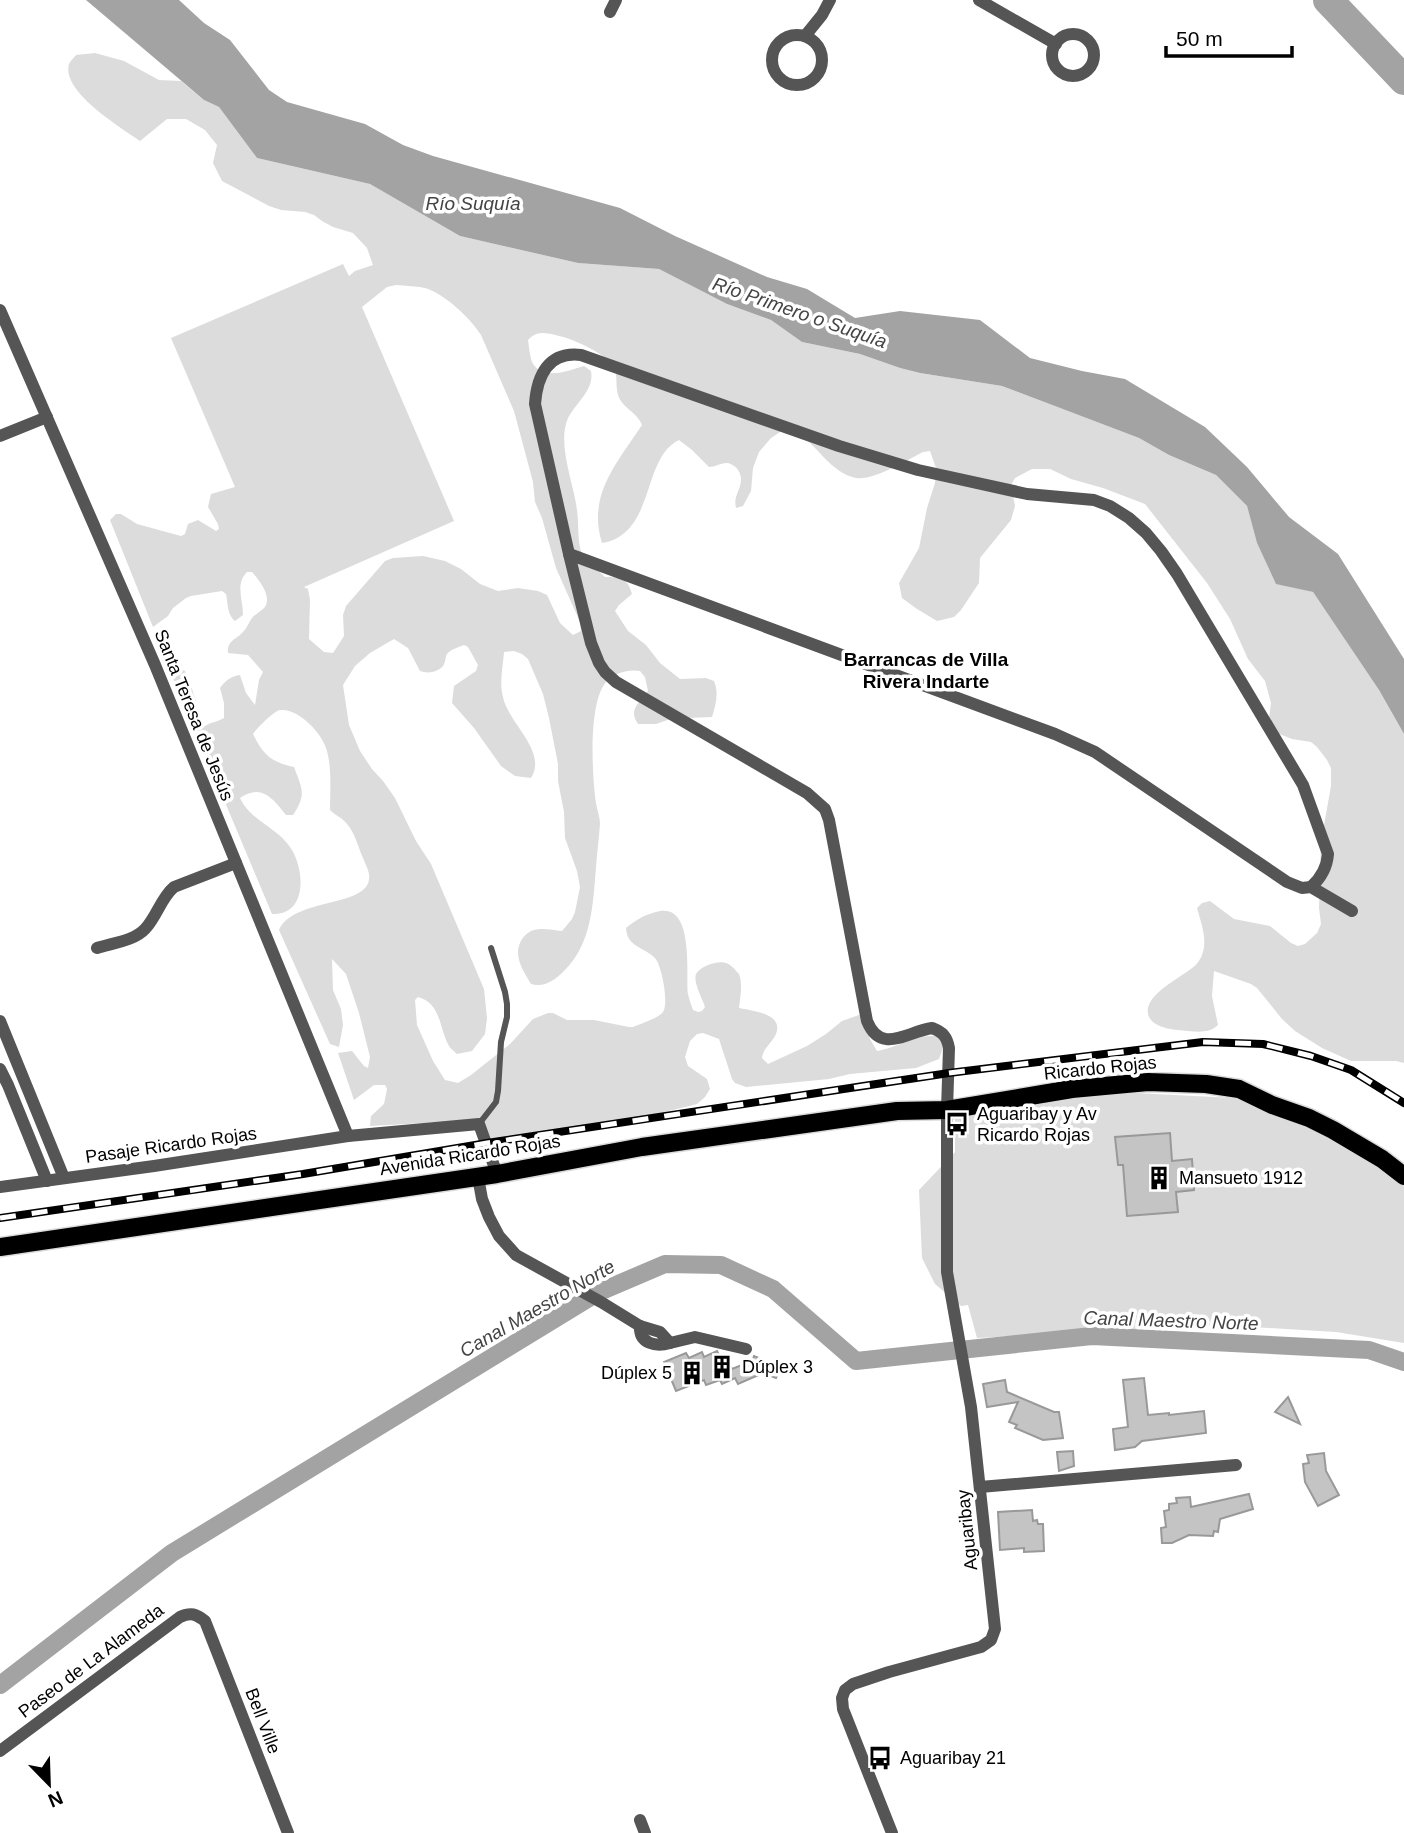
<svg xmlns="http://www.w3.org/2000/svg" width="1404" height="1833" viewBox="0 0 1404 1833" font-family="Arial,sans-serif">
  <rect width="100%" height="100%" fill="#fff"/>
  <g fill="#dcdcdc" fill-rule="evenodd">
    <path d="M95 53 124 61 159 80 181 81 204 100 219 107 257 158 370 184 460 236 578 263 659 269 727 304 771 320 802 342 860 354 900 368 920 373 1002 386 1139 438 1169 455 1216 475 1247 506 1257 543 1276 583 1313 592 1379 690 1404 734V1063L1396 1061H1351L1322 1048 1295 1031 1282 1019 1257 988 1251 984 1214 971 1212 996 1218 1025C1210 1033 1199 1032 1188 1031 1176 1030 1155 1029 1149 1017 1140 997 1180 978 1192 968 1196 966 1200 960 1202 955 1208 940 1201 923 1197 908L1202 903 1210 901 1234 919 1270 926 1291 943 1298 946 1305 944 1317 933 1321 924 1319 908 1321 842 1331 786V768L1327 760 1317 747 1311 742 1292 739 1277 733 1269 718 1271 703 1265 681 1248 659 1230 619 1207 583 1145 504 1103 488 1071 479 1050 469H1032L1015 478 1011 485 1015 506 1011 520 980 558 979 583 961 610 954 617 937 621 917 609 902 598 899 583 919 548 927 508 935 483 936 468 930 451 923 452C907 460 873 481 856 478 840 475 826 460 816 449 802 435 803 433 783 430L771 438 759 452 753 468 751 491 743 506 736 508C733 496 741 490 741 479 741 471 734 463 726 463 721 463 715 467 709 467L692 450 679 440C641 458 656 534 602 543 587 495 617 463 642 425 638 414 627 410 621 401 613 389 620 374 612 364 600 350 561 333 542 333 536 333 532 336 528 340 529 347 530 356 532 362 542 382 570 370 584 366L591 371C595 393 571 405 566 424 559 449 574 485 577 510 579 523 577 542 582 554 586 562 598 570 605 577 620 577 628 578 632 594L619 605 615 611 628 631 646 645 660 663 680 679 706 678 714 681C719 693 716 704 712 717L687 718 679 716 656 724H638C628 710 639 703 648 691L645 677 640 671C629 669 613 673 606 682 588 703 592 776 596 803 597 810 600 817 600 824 599 838 597 852 596 867 593 904 592 944 564 971 555 980 544 988 531 984 523 970 512 955 522 939 531 925 547 929 562 931L572 919 575 912 580 887 577 871 565 838 564 812 558 781V764L549 718 543 694 528 659 522 654 514 651 504 652C503 667 499 682 503 697 508 723 548 751 531 778L515 776 501 766 474 728 452 703 454 686 476 671 478 665 468 647 464 645C459 647 451 649 447 654 445 657 446 662 443 666 438 672 428 674 420 671L408 648 394 639 370 653 355 666 343 685 349 725 360 751 372 769 383 781 395 798 416 841 431 864 484 989 487 1018 485 1034 472 1051 457 1054C455 1052 450 1048 449 1046 439 1028 441 1003 418 997L415 1000 417 1025 433 1061 445 1080 458 1083 471 1075 510 1044 533 1019 548 1013H553L567 1020H594L629 1027H633C640 1024 659 1018 663 1012 669 1004 662 966 655 958 644 947 627 947 626 928 637 919 646 914 660 911 694 905 686 973 688 994 689 999 691 1004 693 1010L698 1012 702 1011 705 1007C702 998 693 982 696 974 700 966 718 960 726 963 731 964 736 971 739 974 743 983 740 999 739 1008 752 1011 784 1013 776 1034 772 1043 763 1048 762 1058L768 1064 807 1046 826 1034 842 1021 859 1015 864 1016 870 1039 877 1051C900 1047 915 1034 941 1036L944 1045 939 1059 916 1068 850 1074 829 1079 746 1087 735 1083 732 1079 719 1039 703 1033 697 1034 690 1041 685 1057 688 1066 707 1079 710 1089 705 1097 697 1104 645 1117 522 1138 488 1139 478 1120 370 1126 371 1116 384 1104 387 1089 385 1085H374L354 1100 338 1053 352 1051 364 1066 368 1068 370 1057 359 1013 346 974 332 959 333 990 341 1009 343 1025 339 1047 330 1044 279 930C294 896 374 909 369 874 368 869 365 863 363 858 358 847 355 833 347 824 343 818 336 816 330 810 330 791 332 770 327 751 323 734 299 708 280 710 274 711 257 728 253 734 263 755 271 762 294 767 302 789 307 794 293 815H286C273 799 262 783 240 798 250 820 276 827 290 847 305 868 308 916 272 914L172 676 184 670 187 674 196 701 197 722 199 726 204 727C209 722 216 723 224 718V703L220 688C225 681 231 676 240 675L246 693 255 705 259 680 263 672 248 655 228 653C227 640 236 640 243 632 247 628 249 622 252 618 255 614 262 611 265 607 272 596 259 580 252 572H247C235 584 243 599 243 615L235 621C227 615 228 603 226 594L222 591 191 596 186 598 173 608 168 616 153 627 110 520 116 514H121L137 524 181 536 185 534 188 524 198 520 216 531 219 529 218 524 208 507 211 494 235 487 171 338 343 264 349 276 355 271 373 265 367 248 353 233 333 227 322 221 314 215 305 212 281 210 269 206 222 181 213 163 217 145 205 130 186 119H167L140 141C122 128 61 92 69 64 70 61 74 58 76 55ZM396 285C406 286 416 286 425 288 445 294 470 318 481 335L514 411 533 482 535 502 542 518 556 568 580 622 581 631 573 635 560 623 547 595 538 591 518 588 498 591 480 584 461 569 445 561 423 556 393 558 385 561 346 606 343 615 344 636 333 653 324 652 309 639 310 600 308 589 304 587 454 521 362 307 387 287Z"/>
    <polygon points="1116,1092 1234,1098 1289,1119 1373,1159 1404,1187 1404,1343 1336,1332 1219,1325 977,1338 968,1305 961,1306 935,1284 922,1258 919,1190 955,1152 955,1115"/>
  </g>
  <polygon fill="#a3a3a3" points="86,0 179,0 204,23 230,40 269,90 287,102 365,124 403,145 433,156 620,208 675,236 767,277 807,289 855,318 900,311 980,320 1030,358 1082,371 1125,379 1205,427 1247,467 1289,517 1338,554 1404,659 1404,734 1379,690 1313,592 1276,584 1257,543 1247,506 1216,475 1169,455 1139,438 1002,386 920,373 900,368 860,354 802,342 771,320 727,304 659,269 578,263 460,236 370,184 257,158 219,107 204,100"/>
  <g fill="none" stroke-linecap="round" stroke-linejoin="round">
    <polyline stroke="#a3a3a3" stroke-width="18" points="0,1685 172,1553 597,1293 665,1264 721,1265 773,1289 856,1361 1092,1336 1369,1350 1404,1362"/>
    <polyline stroke="#a3a3a3" stroke-width="30" points="1328,0 1404,80"/>
  </g>
  <g fill="#c4c4c4" stroke="#999" stroke-width="2">
    <polygon points="1170,1133 1172,1161 1192,1159 1194,1190 1176,1192 1178,1212 1127,1216 1123,1165 1118,1165 1115,1137"/>
    <polygon points="717,1351 722,1361 727,1358 732,1369 752,1361 754,1356 781,1367 776,1378 763,1373 738,1384 735,1378 722,1384 720,1380 706,1385 704,1380 676,1391 664,1362 686,1353 689,1358 702,1352 704,1357"/>
    <polygon points="1144,1378 1148,1415 1169,1413 1169,1415 1204,1411 1206,1433 1142,1441 1135,1447 1115,1450 1113,1429 1128,1427 1123,1380"/>
    <polygon points="1005,1380 1007,1392 1054,1412 1059,1412 1063,1438 1043,1440 1015,1428 1017,1425 1009,1422 1018,1402 987,1407 983,1384"/>
    <polygon points="1288,1397 1300,1424 1275,1412"/>
    <polygon points="1073,1451 1074,1466 1059,1471 1057,1452"/>
    <polygon points="1324,1453 1326,1471 1339,1495 1318,1506 1305,1482 1303,1464 1309,1463 1307,1455"/>
    <polygon points="1249,1494 1253,1509 1220,1519 1218,1532 1214,1531 1213,1536 1189,1535 1172,1543 1162,1543 1161,1528 1166,1527 1164,1511 1169,1510 1169,1504 1177,1503 1176,1498 1190,1497 1191,1507"/>
    <polygon points="1032,1510 1033,1521 1037,1520 1038,1524 1043,1524 1044,1551 1024,1552 1024,1548 1000,1550 998,1512"/>
  </g>
  <g fill="none" stroke-linecap="round" stroke-linejoin="round">
    <g stroke="#dbdbdb" stroke-width="21">
      <polyline id="primary" points="0,1247 497,1174 642,1147 897,1111 947,1110 1072,1089 1148,1082 1206,1084 1239,1089 1272,1105 1309,1118 1333,1130 1382,1159 1404,1176"/>
    </g>
    <polyline stroke="#555" stroke-width="6" points="479,1124 496,1102 498,1091 501,1042 507,1017 507,1004 505,992 491,948"/>
    <g stroke="#555" stroke-width="12">
      <polyline points="979,0 1056,44"/>
      <polyline points="610,12 616,0"/>
      <circle cx="1073" cy="55" r="21"/>
      <circle cx="797" cy="60" r="25"/>
      <polyline points="805,36 822,15 830,0"/>
      <polyline points="0,310 155,665 348,1136"/>
      <polyline points="0,436 47,417"/>
      <path d="M569 554 535 404C537 376 548 351 581 355L839 446 918 470 1027 494 1094 500 1110 506 1129 518 1146 533 1161 551 1177 574 1303 785 1328 854C1327 867 1321 878 1311 887"/>
      <path d="M97 948C112 943 134 941 145 929 157 916 161 898 174 887L236 863"/>
      <polyline points="0,1021 64,1178"/>
      <polyline points="0,1069 8,1085 47,1181"/>
      <polyline points="478,1177 482,1199 489,1217 499,1236 516,1255 601,1302 640,1326 660,1332 670,1343 695,1337 746,1349"/>
      <polyline points="0,1187 154,1166 348,1136 479,1124 497,1174"/>
      <path d="M640 1326C639 1344 656 1347 670 1343"/>
      <polyline points="980,1487 1236,1465"/>
      <path d="M0 1751 180 1617C191 1612 196 1614 205 1621L288 1833"/>
      <polyline points="640,1820 645,1833"/>
      <path d="M892 1833 843 1709 842 1698 845 1690 853 1684 889 1672 981 1647 991 1640 995 1629 971 1407 947 1272V1110L949 1048C947 1037 943 1032 932 1028 906 1032 881 1055 867 1021L829 820 825 809 807 793 616 682 605 672 599 663 591 643 569 554 1055 734 1095 752 1287 882 1302 888 1311 887 1352 911"/>
    </g>
    <use href="#primary" stroke="#000" stroke-width="18"/>
    <g stroke="#000" stroke-width="8">
      <polyline id="rail" points="0,1218 303,1174 487,1143 949,1073 1203,1042 1263,1044 1311,1056 1351,1070 1404,1103"/>
    </g>
    <use href="#rail" stroke="#fff" stroke-width="5" stroke-dasharray="16" stroke-linecap="butt"/>
  </g>
  <defs>
    <g id="bus-bare" transform="scale(1.89)"><path d="M-5-6H5V4H4V6H2V4H-2V6H-4V4H-5ZM-3.5-4V0h7V-4ZM-3.5 1.2v1.5H-2V1.2ZM2 1.2v1.5H3.5V1.2Z" fill="#000" stroke="#fff" stroke-width="2.5" paint-order="stroke"/></g>
    <g id="building-bare" transform="scale(1.89)"><path d="M-4-6H4V6H1V3H-1V6H-4ZM-2.5-4.3h1.7v1.8h-1.7ZM.8-4.3h1.7v1.8H.8ZM-2.5-1h1.7V.8h-1.7ZM.8-1h1.7V.8H.8Z" fill="#000" stroke="#fff" stroke-width="2.5" paint-order="stroke"/></g>
  </defs>
  <g fill-rule="evenodd">
    <use href="#bus-bare" x="957" y="1124"/>
    <use href="#building-bare" x="1159" y="1178"/>
    <use href="#building-bare" x="722" y="1367"/>
    <use href="#building-bare" x="692" y="1373"/>
    <use href="#bus-bare" x="880" y="1758"/>
  </g>
  <g text-anchor="middle" stroke-width="7" stroke-linejoin="round" paint-order="stroke">
    <g font-size="18" fill="#000" stroke="#fff">
      <text transform="translate(194 715) rotate(68)" y="6">Santa Teresa de Jesús</text>
      <text transform="translate(1100 1068) rotate(-6)" y="6">Ricardo Rojas</text>
      <text transform="translate(171 1145) rotate(-8)" y="6">Pasaje Ricardo Rojas</text>
      <text transform="translate(470 1155) rotate(-9)" y="6">Avenida Ricardo Rojas</text>
      <text transform="translate(967 1530) rotate(-96)" y="6">Aguaribay</text>
      <text transform="translate(91 1661) rotate(-37)" y="6">Paseo de La Alameda</text>
      <text transform="translate(263 1721) rotate(69)" y="6">Bell Ville</text>
    </g>
    <g font-size="18" fill="#000" stroke="#fff" text-anchor="start">
      <text x="977" y="1120">Aguaribay y Av<tspan x="977" dy="21">Ricardo Rojas</tspan></text>
      <text x="1179" y="1184">Mansueto 1912</text>
      <text x="742" y="1373">Dúplex 3</text>
      <text x="672" y="1379" text-anchor="end">Dúplex 5</text>
      <text x="900" y="1764">Aguaribay 21</text>
    </g>
    <g font-size="19" font-style="italic" fill="#444" stroke="#fff">
      <text x="473" y="210">Río Suquía</text>
      <text transform="translate(800 312) rotate(19)" y="7">Río Primero o Suquía</text>
      <text transform="translate(537 1308) rotate(-30)" y="7">Canal Maestro Norte</text>
      <text transform="translate(1171 1320) rotate(2)" y="7">Canal Maestro Norte</text>
    </g>
    <g font-size="19" font-weight="bold" fill="#000" stroke="#fff">
      <text x="926" y="666">Barrancas de Villa<tspan x="926" dy="22">Rivera Indarte</tspan></text>
    </g>
  </g>
  <g transform="translate(49 1784) rotate(157)" stroke="#ffffff" stroke-width="5" paint-order="stroke">
  <path d="M0-5L12 26L0 18L-12 26Z" fill="#000000"/>
  <text y="-10" font-size="19" font-weight="bold" text-anchor="middle" fill="#000000">N</text>
  </g>
  <path d="M1166 46v10h126v-10" fill="none" stroke="#000000" stroke-width="3.5"/>
  <text x="1176" y="46" font-size="21" fill="#000000" stroke="#ffffff" stroke-width="5" paint-order="stroke">50 m</text>
</svg>
